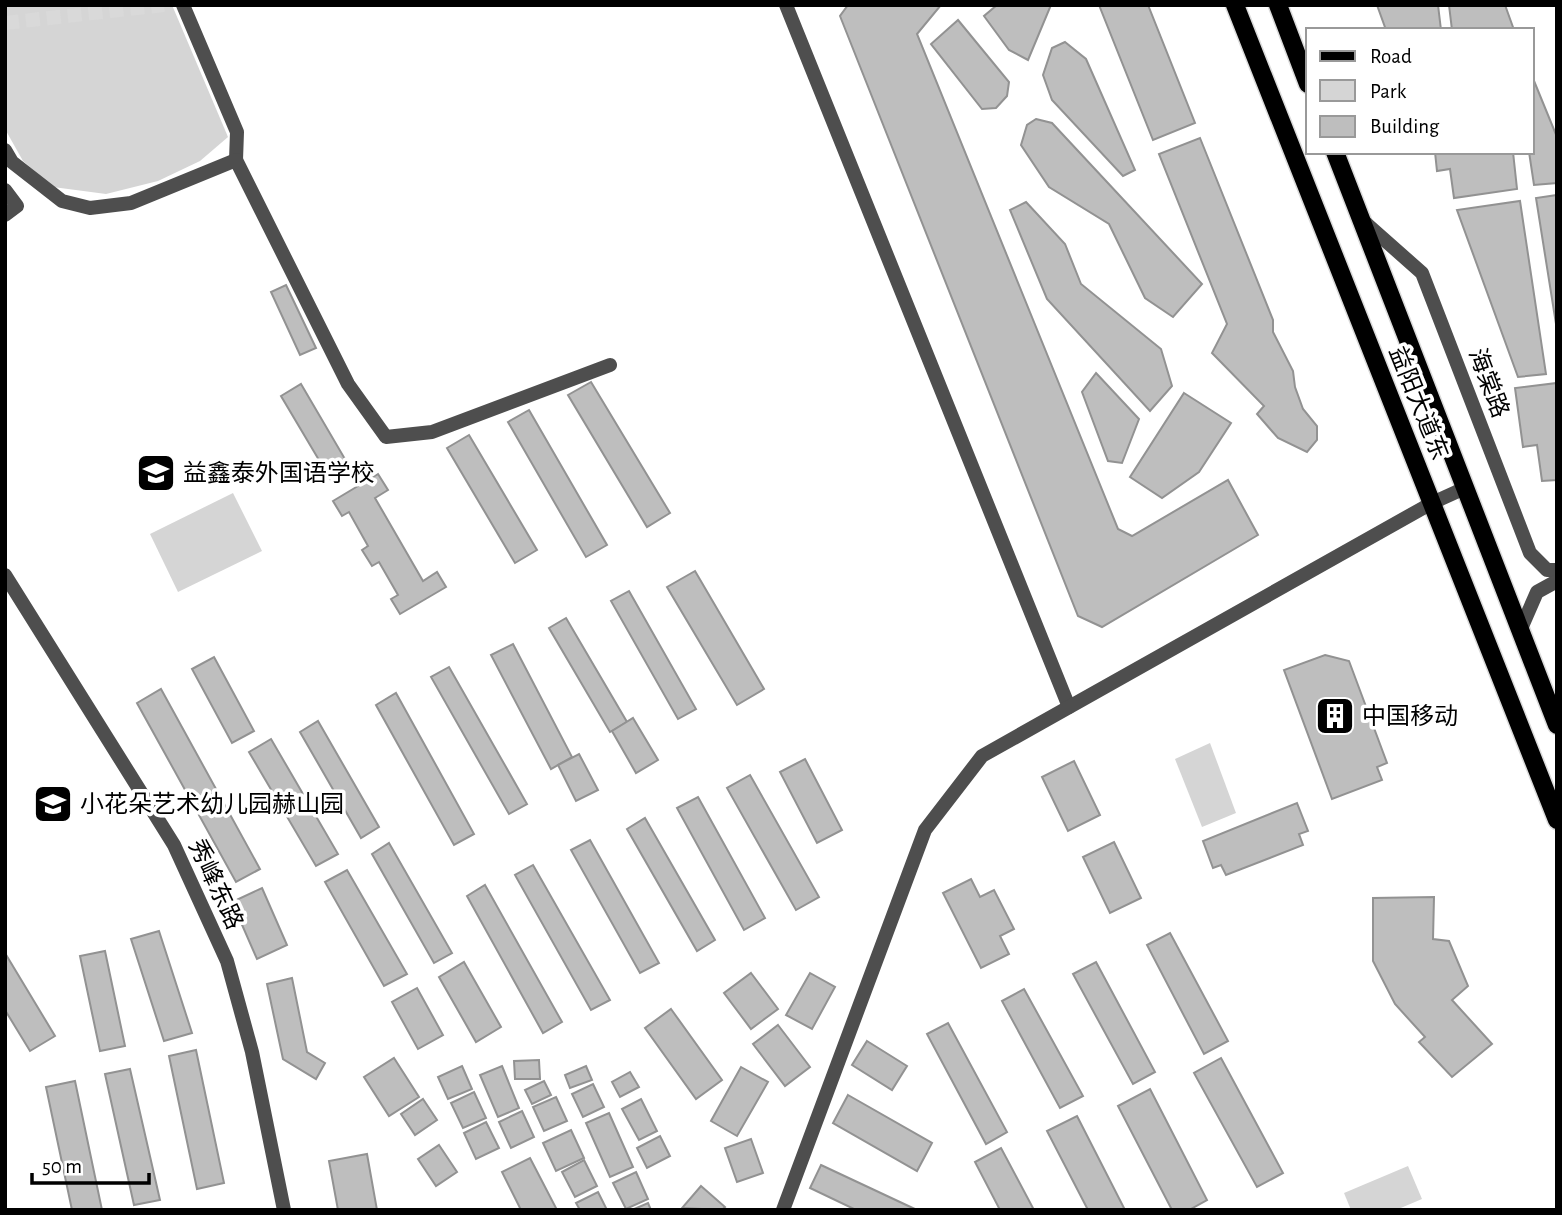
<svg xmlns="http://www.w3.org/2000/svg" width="1562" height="1215" viewBox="0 0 1562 1215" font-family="'Alegreya Sans','Noto Sans SC',sans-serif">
  <rect width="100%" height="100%" fill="#fff"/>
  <g fill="#d5d5d5">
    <polygon points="5,5 172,5 228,137 200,161 158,181 106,194 53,187 23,161 5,129"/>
    <polygon points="233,493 262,551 178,592 150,534"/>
    <polygon points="1210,743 1236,813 1202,827 1175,759"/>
    <polygon points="1408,1166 1422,1199 1396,1210 1351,1210 1344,1193"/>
  </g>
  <g fill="#bebebe" stroke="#929292" stroke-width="2">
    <polygon points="848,5 941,5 917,34 1118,529 1132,536 1228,480 1258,535 1102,627 1078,616 840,16"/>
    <polygon points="997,5 1051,5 1028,60 1009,50 984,16"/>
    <polygon points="1099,5 1148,5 1195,123 1153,140"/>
    <polygon points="1377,5 1438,5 1441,30 1386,30"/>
    <polygon points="1449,5 1505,5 1514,30 1452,30"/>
    <polygon points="958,20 1009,82 1007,96 996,108 982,109 931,44"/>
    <polygon points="1065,42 1086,59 1135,170 1123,176 1052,100 1043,75 1052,48"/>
    <polygon points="1532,76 1557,137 1557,183 1534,185 1529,152 1532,152"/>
    <polygon points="1036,119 1052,123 1202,284 1173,317 1145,298 1109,224 1049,187 1021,145 1027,125"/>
    <polygon points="1200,138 1273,320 1273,332 1293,371 1295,387 1303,409 1317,426 1317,440 1307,452 1278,438 1257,414 1264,406 1212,353 1227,324 1159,154"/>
    <polygon points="1435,152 1513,152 1517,189 1454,198 1450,169 1437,171"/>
    <polygon points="1557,195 1557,324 1556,324 1536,198"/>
    <polygon points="1520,201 1546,374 1518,377 1457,210"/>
    <polygon points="1026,202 1065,244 1081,284 1161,349 1172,386 1150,411 1047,299 1010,210"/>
    <polygon points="286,285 316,348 300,355 271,292"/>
    <polygon points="1096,373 1139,419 1122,463 1108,461 1082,392"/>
    <polygon points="591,382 670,513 647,527 568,395"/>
    <polygon points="1557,383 1557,480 1542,481 1537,445 1523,447 1515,388"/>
    <polygon points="301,384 352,471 332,482 281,396"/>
    <polygon points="1184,393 1231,423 1199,472 1162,498 1130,477"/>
    <polygon points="529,410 607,545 586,557 508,422"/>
    <polygon points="469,435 537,550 515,563 447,448"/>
    <polygon points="378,474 388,490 375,498 423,581 437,572 446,587 400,614 391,599 398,595 379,562 372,566 362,550 368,546 349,512 342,516 333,501"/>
    <polygon points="695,571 764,689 737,705 667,587"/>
    <polygon points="629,591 696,709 678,719 611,601"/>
    <polygon points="566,618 627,722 610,732 549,628"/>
    <polygon points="513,644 572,757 551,769 491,655"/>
    <polygon points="1325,655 1349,661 1387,763 1377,767 1382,780 1332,799 1284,670"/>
    <polygon points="214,657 254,731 232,743 192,669"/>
    <polygon points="449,667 527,804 509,814 431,677"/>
    <polygon points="161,689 260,869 236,882 137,703"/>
    <polygon points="396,693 474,834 454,845 376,705"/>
    <polygon points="633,718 658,760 636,773 612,731"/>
    <polygon points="318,721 379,827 361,838 300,732"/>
    <polygon points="271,739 338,854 316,866 249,752"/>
    <polygon points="579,754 598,790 576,801 558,765"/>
    <polygon points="805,759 842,830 817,843 780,772"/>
    <polygon points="1074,761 1100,815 1068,831 1042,777"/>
    <polygon points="750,775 819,897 796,910 727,788"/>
    <polygon points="698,797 765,918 744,930 677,808"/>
    <polygon points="1297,803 1308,831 1299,834 1303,845 1226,875 1221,865 1213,868 1203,841"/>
    <polygon points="645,818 715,940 697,951 627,829"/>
    <polygon points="590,840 659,963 640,973 571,850"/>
    <polygon points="1114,842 1141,898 1110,913 1083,857"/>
    <polygon points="389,843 452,953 434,963 372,854"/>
    <polygon points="533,865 610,1000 591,1010 515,875"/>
    <polygon points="347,870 407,974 384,986 325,882"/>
    <polygon points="971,879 980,897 994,890 1014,929 1000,936 1009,954 981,968 943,893"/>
    <polygon points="485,885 562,1022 543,1033 467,896"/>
    <polygon points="262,888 287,945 257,959 232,902"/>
    <polygon points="1434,897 1433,939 1449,941 1468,986 1452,1000 1492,1044 1452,1077 1419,1042 1425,1037 1395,1004 1373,961 1373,898"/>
    <polygon points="159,931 192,1033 164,1041 131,939"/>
    <polygon points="1170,933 1228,1041 1204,1054 1147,945"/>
    <polygon points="105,951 125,1046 100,1051 80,956"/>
    <polygon points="5,953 55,1036 30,1051 5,1010"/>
    <polygon points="464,962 501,1027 476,1042 439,977"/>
    <polygon points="1096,962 1155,1072 1133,1084 1073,974"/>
    <polygon points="751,973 778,1009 751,1029 724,993"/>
    <polygon points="810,973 835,987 812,1029 786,1015"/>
    <polygon points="292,978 307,1052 325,1063 316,1079 283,1059 267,984"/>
    <polygon points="417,988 443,1035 418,1049 392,1002"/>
    <polygon points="1024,989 1083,1096 1060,1108 1002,1001"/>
    <polygon points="671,1009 722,1080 696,1099 645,1028"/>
    <polygon points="948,1023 1007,1132 986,1144 927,1034"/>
    <polygon points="778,1025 810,1067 785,1086 753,1044"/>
    <polygon points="867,1041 907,1066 892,1090 852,1065"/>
    <polygon points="196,1050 224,1183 197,1189 169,1056"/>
    <polygon points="394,1058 419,1097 389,1116 364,1077"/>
    <polygon points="1221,1058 1283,1173 1257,1187 1194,1073"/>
    <polygon points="539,1060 540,1079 515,1079 514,1061"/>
    <polygon points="462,1066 472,1089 448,1099 438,1077"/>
    <polygon points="502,1066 519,1108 498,1117 480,1075"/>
    <polygon points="586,1066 592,1080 570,1088 565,1075"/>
    <polygon points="741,1067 768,1082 737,1136 711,1121"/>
    <polygon points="130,1069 160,1200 134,1205 105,1074"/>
    <polygon points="630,1072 639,1087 620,1097 612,1082"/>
    <polygon points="75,1081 102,1210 72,1210 46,1087"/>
    <polygon points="544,1081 551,1095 532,1104 525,1090"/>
    <polygon points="593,1084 604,1107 583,1117 572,1094"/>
    <polygon points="1150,1089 1207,1200 1189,1210 1172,1210 1118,1106"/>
    <polygon points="474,1092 486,1118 463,1128 451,1103"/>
    <polygon points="848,1095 932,1143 917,1171 833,1123"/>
    <polygon points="556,1097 567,1121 544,1131 533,1107"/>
    <polygon points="423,1099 437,1120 415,1135 401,1114"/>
    <polygon points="641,1099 657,1131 639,1140 622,1109"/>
    <polygon points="522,1111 534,1137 511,1148 499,1122"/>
    <polygon points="609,1113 633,1167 610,1177 586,1123"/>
    <polygon points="1077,1116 1125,1210 1088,1210 1047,1131"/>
    <polygon points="486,1122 499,1148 476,1159 464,1133"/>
    <polygon points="571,1130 584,1158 556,1171 543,1143"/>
    <polygon points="660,1136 670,1156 647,1168 637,1148"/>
    <polygon points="751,1139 763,1173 737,1182 725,1148"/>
    <polygon points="439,1145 457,1172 436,1186 418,1159"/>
    <polygon points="1001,1148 1034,1210 1000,1210 975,1162"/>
    <polygon points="367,1154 377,1210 338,1210 329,1161"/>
    <polygon points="530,1158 557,1210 521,1210 502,1172"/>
    <polygon points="584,1160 597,1186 575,1197 562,1172"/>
    <polygon points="821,1165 917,1210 856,1210 810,1188"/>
    <polygon points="636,1172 648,1199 626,1209 613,1183"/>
    <polygon points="701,1186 725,1207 722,1210 682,1208"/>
    <polygon points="598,1192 607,1210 580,1210 576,1203"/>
    <polygon points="648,1203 651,1210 632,1210"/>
  </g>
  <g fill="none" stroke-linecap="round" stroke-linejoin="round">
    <polyline stroke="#d9d9d9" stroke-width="14" stroke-dasharray="14 7" stroke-linecap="butt" points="5,23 164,5"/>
    <g stroke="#dbdbdb" stroke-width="21">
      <g id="primary">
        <polyline points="1235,5 1557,820"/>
        <polyline points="1278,5 1308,84"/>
        <polyline points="1335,152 1557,725"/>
      </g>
    </g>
    <g stroke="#4e4e4e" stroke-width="14">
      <polyline points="183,5 237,132 236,160"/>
      <polyline points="5,150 12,162 62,201 90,208 131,203 236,160 348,384 386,437 432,432 610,365"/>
      <polyline points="5,190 17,206 5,215"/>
    </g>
    <g stroke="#4e4e4e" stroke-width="14">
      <polyline points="786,5 1069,707"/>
      <polyline points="1361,219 1422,273 1530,553 1547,570 1557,570"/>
      <polyline points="5,575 174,845 227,961 252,1052 284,1210"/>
      <polyline points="1520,631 1537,592 1557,581"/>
      <polyline points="783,1210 925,830 982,756 1432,503 1465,488"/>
    </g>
    <use href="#primary" stroke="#000" stroke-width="18"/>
  </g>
  <defs>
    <g id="school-square" transform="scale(2.0125)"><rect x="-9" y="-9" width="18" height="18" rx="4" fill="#000" stroke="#fff"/><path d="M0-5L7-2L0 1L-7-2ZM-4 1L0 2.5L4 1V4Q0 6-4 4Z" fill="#fff"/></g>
    <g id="building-square" transform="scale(2.0125)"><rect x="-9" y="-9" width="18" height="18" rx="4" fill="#000" stroke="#fff"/><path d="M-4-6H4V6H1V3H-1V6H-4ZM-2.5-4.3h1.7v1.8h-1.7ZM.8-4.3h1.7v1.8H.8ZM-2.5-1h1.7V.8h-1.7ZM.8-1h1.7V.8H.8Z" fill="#fff"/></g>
  </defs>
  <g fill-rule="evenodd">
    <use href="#school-square" x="156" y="473"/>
    <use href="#building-square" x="1335" y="716"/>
    <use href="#school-square" x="53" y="804"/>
  </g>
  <g text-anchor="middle" stroke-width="7" stroke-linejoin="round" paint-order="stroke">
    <g font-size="24" fill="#000" stroke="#fff">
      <text transform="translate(1489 383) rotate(69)" y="8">海棠路</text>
      <text transform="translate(1419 403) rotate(68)" y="8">益阳大道东</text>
      <text transform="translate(216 884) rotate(65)" y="8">秀峰东路</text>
    </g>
    <g font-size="24" fill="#000" stroke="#fff" text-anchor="start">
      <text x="183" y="481">益鑫泰外国语学校</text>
      <text x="1362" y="724">中国移动</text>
      <text x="80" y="812">小花朵艺术幼儿园赫山园</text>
    </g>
  </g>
  <rect width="1562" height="1215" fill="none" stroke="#000000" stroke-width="14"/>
  <rect x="1306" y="28" width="228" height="126" fill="#ffffff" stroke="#999999" stroke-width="2"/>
  <rect x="1320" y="51" width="35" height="10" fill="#000000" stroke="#999999" stroke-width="2"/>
  <text x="1370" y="63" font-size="21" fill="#000000">Road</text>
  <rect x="1320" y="80" width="35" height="21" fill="#d5d5d5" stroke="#999999" stroke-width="2"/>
  <text x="1370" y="98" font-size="21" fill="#000000">Park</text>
  <rect x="1320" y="116" width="35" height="21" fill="#bebebe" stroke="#999999" stroke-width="2"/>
  <text x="1370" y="133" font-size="21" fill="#000000">Building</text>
  <path d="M32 1173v10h117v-10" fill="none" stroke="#000000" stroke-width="3.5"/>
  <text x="42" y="1173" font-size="21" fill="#000000" stroke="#ffffff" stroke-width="5" paint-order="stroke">50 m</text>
</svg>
